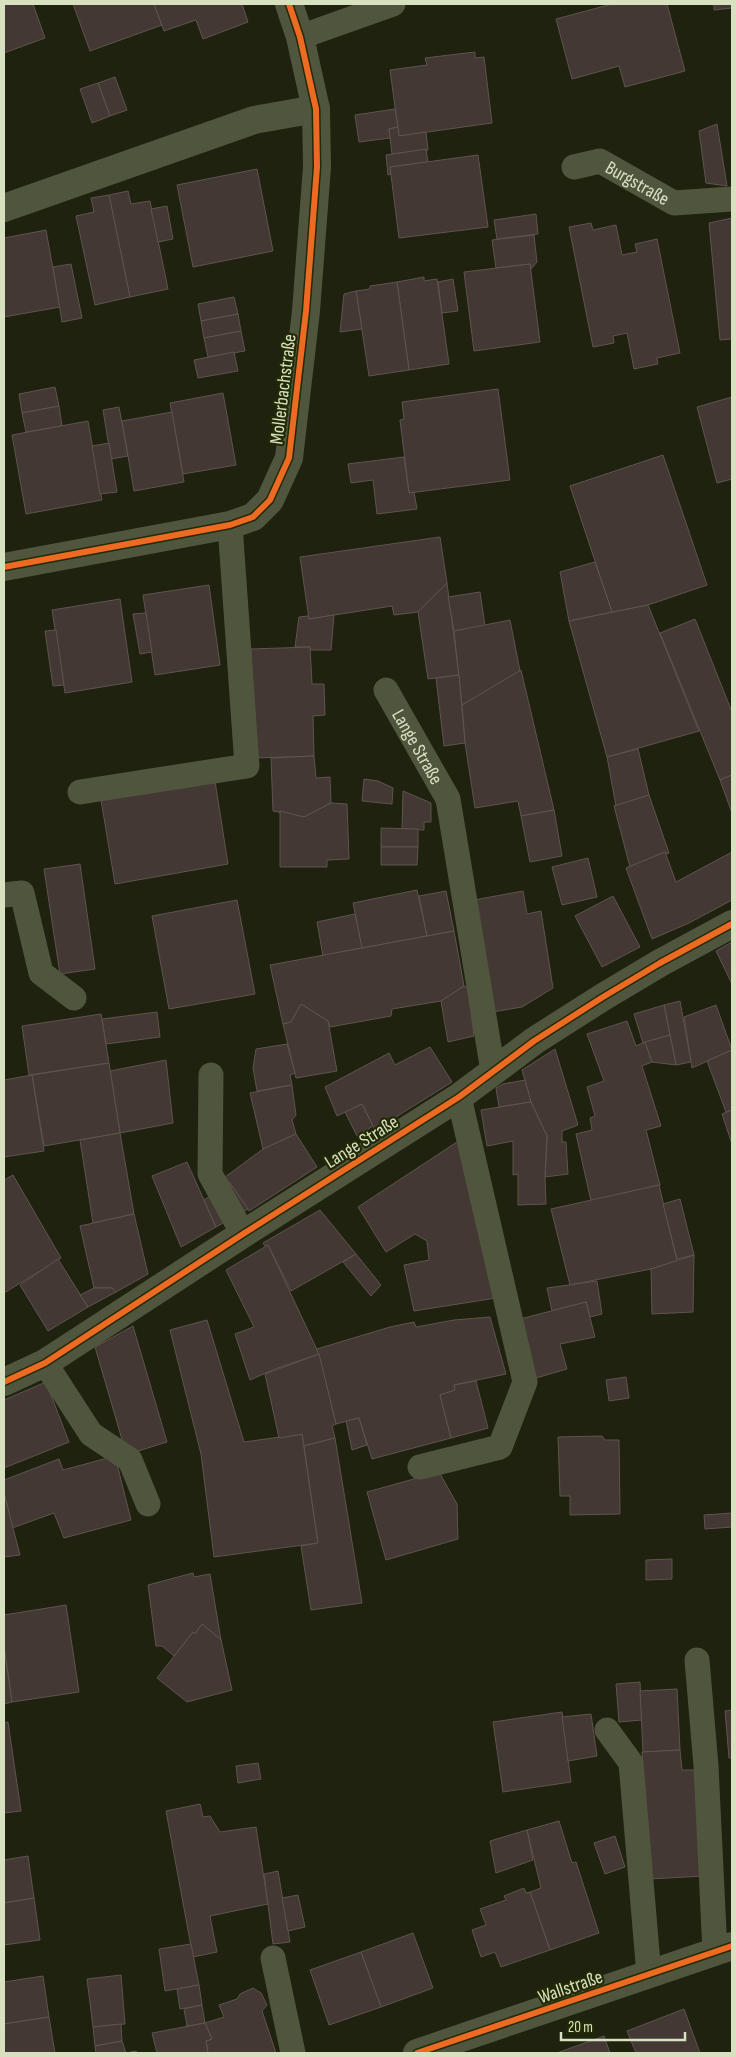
<svg xmlns="http://www.w3.org/2000/svg" width="736" height="2057" viewBox="0 0 736 2057" font-family="'Sofia Sans Condensed',sans-serif">
  <rect width="100%" height="100%" fill="#1e220e"/>
  <g fill="#433833" stroke="#5f544f">
    <polygon points="4,4 33,4 45,38 4,53"/>
    <polygon points="73,4 154,4 162,25 90,51"/>
    <polygon points="154,4 242,4 248,22 203,39 196,20 164,31"/>
    <polygon points="612,4 667,4 685,71 625,87 619,66 572,79 556,19"/>
    <polygon points="714,4 732,4 732,8 714,10"/>
    <polygon points="475,52 475,58 484,57 492,123 399,136 390,70 427,65 425,58"/>
    <polygon points="115,77 127,110 110,116 98,83"/>
    <polygon points="98,83 110,116 92,123 80,89"/>
    <polygon points="395,109 398,127 389,129 390,138 359,142 355,115"/>
    <polygon points="717,124 727,186 706,183 699,131"/>
    <polygon points="398,127 399,136 426,132 428,150 392,154 389,129"/>
    <polygon points="426,149 428,162 390,167 391,174 388,175 386,155"/>
    <polygon points="478,155 488,227 399,238 390,167"/>
    <polygon points="257,169 273,251 193,267 177,185"/>
    <polygon points="128,191 131,204 150,201 168,289 130,297 109,195"/>
    <polygon points="109,195 130,297 95,305 76,216 94,212 91,198"/>
    <polygon points="167,206 173,239 158,242 151,209"/>
    <polygon points="536,214 538,234 497,239 494,220"/>
    <polygon points="732,218 732,339 720,340 709,223"/>
    <polygon points="591,223 593,230 616,225 622,255 637,252 635,244 657,239 680,353 657,358 658,364 634,369 627,333 613,336 614,343 593,347 569,227"/>
    <polygon points="46,230 60,307 4,317 4,238"/>
    <polygon points="534,235 537,262 531,269 530,264 496,268 492,240"/>
    <polygon points="71,264 82,318 62,322 53,267"/>
    <polygon points="530,264 540,342 474,351 464,272"/>
    <polygon points="424,277 424,281 437,279 449,364 409,370 397,282"/>
    <polygon points="453,279 458,311 442,313 438,282"/>
    <polygon points="397,282 409,370 369,376 356,291 370,289 370,286"/>
    <polygon points="356,291 362,329 340,332 344,294"/>
    <polygon points="234,297 238,314 201,321 198,304"/>
    <polygon points="238,314 241,331 204,338 201,321"/>
    <polygon points="241,331 245,351 208,357 204,338"/>
    <polygon points="234,352 238,371 198,378 194,360"/>
    <polygon points="55,387 59,406 22,413 19,394"/>
    <polygon points="498,389 510,480 409,493 400,420 404,419 402,402"/>
    <polygon points="223,393 236,465 183,474 170,403"/>
    <polygon points="732,397 732,479 717,483 697,407"/>
    <polygon points="59,406 62,426 26,432 22,413"/>
    <polygon points="119,407 128,456 111,459 103,410"/>
    <polygon points="172,412 184,482 134,491 122,421"/>
    <polygon points="88,421 102,500 26,514 12,435"/>
    <polygon points="109,443 117,492 100,494 92,446"/>
    <polygon points="663,455 707,585 648,605 612,612 570,486"/>
    <polygon points="404,457 409,493 414,492 417,509 377,514 373,480 351,483 348,464"/>
    <polygon points="440,537 447,583 418,612 394,615 392,606 309,619 300,557"/>
    <polygon points="595,562 612,612 569,621 560,572"/>
    <polygon points="447,583 459,675 428,679 418,612"/>
    <polygon points="209,585 220,665 155,675 143,595"/>
    <polygon points="480,592 485,626 454,631 448,597"/>
    <polygon points="120,599 132,682 65,693 52,610"/>
    <polygon points="648,605 699,731 607,757 569,621"/>
    <polygon points="146,613 152,652 140,654 133,614"/>
    <polygon points="334,615 331,650 311,650 310,647 295,647 299,617 308,616 309,619"/>
    <polygon points="695,619 732,712 732,775 720,780 660,633"/>
    <polygon points="510,620 520,671 462,705 454,631"/>
    <polygon points="56,630 64,685 53,686 45,631"/>
    <polygon points="310,647 312,684 324,684 325,715 313,716 314,756 255,758 251,649"/>
    <polygon points="521,670 554,810 521,816 518,801 475,808 465,743 462,705"/>
    <polygon points="459,675 465,743 444,746 436,678"/>
    <polygon points="638,749 649,795 616,806 607,757"/>
    <polygon points="314,756 316,778 330,777 331,803 304,817 273,811 271,758"/>
    <polygon points="732,775 732,813 720,780"/>
    <polygon points="364,779 378,781 393,788 392,804 362,801"/>
    <polygon points="215,781 228,864 115,884 101,800"/>
    <polygon points="403,791 431,803 431,822 424,822 424,830 402,829"/>
    <polygon points="649,795 669,853 666,854 665,852 630,867 614,806"/>
    <polygon points="331,803 347,804 349,859 327,860 327,867 280,867 280,811 304,817"/>
    <polygon points="554,810 562,856 530,862 521,816"/>
    <polygon points="381,828 418,829 418,847 381,847"/>
    <polygon points="381,847 418,847 417,865 381,865"/>
    <polygon points="665,852 676,882 732,852 732,900 689,923 652,939 626,868"/>
    <polygon points="588,858 597,897 562,905 552,867"/>
    <polygon points="80,864 95,969 60,974 44,869"/>
    <polygon points="417,890 427,936 362,948 353,903"/>
    <polygon points="446,891 454,931 427,936 419,896"/>
    <polygon points="523,891 527,914 541,911 553,988 522,1007 492,1012 474,900"/>
    <polygon points="613,896 640,947 602,967 575,916"/>
    <polygon points="237,900 255,994 169,1009 152,916"/>
    <polygon points="355,914 362,948 323,956 317,922"/>
    <polygon points="454,931 464,986 441,1001 392,1009 391,1016 330,1027 328,1021 301,1004 291,1022 283,1024 270,965"/>
    <polygon points="732,942 732,984 716,951"/>
    <polygon points="464,986 468,988 474,1036 448,1042 441,1001"/>
    <polygon points="680,1001 691,1062 676,1065 664,1005"/>
    <polygon points="301,1004 328,1021 337,1071 296,1078 283,1024 291,1022"/>
    <polygon points="664,1005 670,1035 643,1043 634,1014"/>
    <polygon points="716,1005 732,1050 692,1068 684,1017"/>
    <polygon points="157,1012 160,1037 106,1044 102,1019"/>
    <polygon points="101,1014 109,1063 29,1075 22,1026"/>
    <polygon points="627,1021 636,1046 645,1042 652,1062 642,1066 661,1126 646,1130 660,1185 591,1201 576,1134 592,1130 590,1118 595,1116 587,1087 604,1081 587,1034"/>
    <polygon points="670,1035 676,1065 652,1062 645,1042"/>
    <polygon points="287,1044 295,1073 290,1075 292,1085 257,1091 253,1068 256,1049"/>
    <polygon points="430,1047 452,1082 375,1130 362,1104 337,1116 325,1087 389,1053 395,1065"/>
    <polygon points="555,1049 578,1125 562,1131 562,1142 566,1142 568,1174 545,1177 547,1136 531,1102 522,1070"/>
    <polygon points="732,1050 732,1110 726,1112 707,1061"/>
    <polygon points="166,1060 173,1123 120,1133 110,1071"/>
    <polygon points="109,1063 120,1133 44,1146 32,1075"/>
    <polygon points="32,1075 44,1151 4,1157 4,1080"/>
    <polygon points="525,1080 531,1102 499,1107 496,1088 503,1084"/>
    <polygon points="292,1085 296,1115 292,1120 296,1134 263,1149 250,1093"/>
    <polygon points="531,1102 547,1136 545,1177 546,1204 518,1205 518,1174 513,1175 513,1141 487,1146 481,1110"/>
    <polygon points="362,1104 373,1126 357,1136 345,1112"/>
    <polygon points="732,1110 732,1144 722,1114"/>
    <polygon points="120,1133 134,1214 93,1223 80,1140"/>
    <polygon points="296,1134 317,1167 249,1211 225,1177 263,1149"/>
    <polygon points="460,1140 496,1298 414,1311 404,1265 429,1260 427,1241 415,1234 386,1252 358,1207"/>
    <polygon points="187,1162 216,1227 181,1247 152,1176"/>
    <polygon points="13,1175 61,1258 4,1293 4,1180"/>
    <polygon points="230,1183 248,1209 216,1227 204,1200"/>
    <polygon points="659,1185 677,1261 651,1269 570,1285 551,1209"/>
    <polygon points="680,1199 694,1255 677,1259 663,1204"/>
    <polygon points="320,1210 356,1254 291,1291 268,1245 265,1246 263,1243"/>
    <polygon points="134,1214 148,1274 116,1292 112,1288 94,1288 80,1226"/>
    <polygon points="268,1245 319,1354 275,1369 250,1380 235,1334 254,1327 226,1270"/>
    <polygon points="356,1254 381,1285 371,1296 343,1262"/>
    <polygon points="694,1255 693,1312 652,1314 651,1269"/>
    <polygon points="58,1259 88,1307 48,1331 20,1285"/>
    <polygon points="597,1281 602,1314 590,1317 586,1302 552,1311 547,1288"/>
    <polygon points="94,1288 112,1288 116,1292 88,1307 80,1295"/>
    <polygon points="586,1302 595,1337 560,1344 567,1369 536,1378 520,1319"/>
    <polygon points="490,1317 506,1374 454,1385 455,1390 440,1395 451,1438 372,1459 359,1418 336,1424 317,1349 390,1327 414,1322 416,1327 454,1320"/>
    <polygon points="207,1320 244,1442 302,1434 318,1543 214,1557 201,1454 170,1330"/>
    <polygon points="133,1326 167,1442 135,1452 123,1443 95,1347"/>
    <polygon points="319,1354 336,1424 332,1426 335,1438 304,1446 302,1434 279,1438 265,1374"/>
    <polygon points="626,1377 629,1398 609,1401 606,1380"/>
    <polygon points="476,1381 488,1428 451,1438 440,1395 455,1390 454,1385"/>
    <polygon points="46,1382 69,1442 4,1468 4,1400"/>
    <polygon points="359,1418 367,1445 352,1450 346,1421"/>
    <polygon points="602,1436 605,1440 619,1440 620,1514 570,1515 570,1496 560,1496 558,1437"/>
    <polygon points="335,1438 362,1603 311,1610 301,1546 318,1543 304,1446"/>
    <polygon points="115,1456 131,1520 64,1538 54,1513 12,1528 4,1493 4,1480 59,1459 63,1470"/>
    <polygon points="439,1472 457,1504 458,1539 386,1560 367,1492"/>
    <polygon points="4,1493 20,1555 4,1557"/>
    <polygon points="732,1513 732,1527 705,1529 704,1515"/>
    <polygon points="672,1559 672,1579 646,1580 646,1560"/>
    <polygon points="193,1573 194,1577 210,1574 221,1640 202,1624 195,1634 193,1632 174,1656 162,1646 156,1646 148,1585"/>
    <polygon points="66,1605 79,1692 12,1702 4,1647 4,1615"/>
    <polygon points="202,1624 221,1640 232,1690 187,1702 157,1678 193,1632 195,1634"/>
    <polygon points="4,1647 12,1702 4,1704"/>
    <polygon points="640,1682 642,1720 619,1722 616,1684"/>
    <polygon points="677,1689 680,1750 643,1752 640,1691"/>
    <polygon points="732,1710 732,1758 729,1758 725,1711"/>
    <polygon points="562,1712 571,1782 503,1792 493,1722"/>
    <polygon points="591,1714 597,1756 568,1761 562,1717"/>
    <polygon points="8,1722 21,1811 4,1813 4,1723"/>
    <polygon points="680,1750 682,1770 699,1770 705,1876 649,1879 642,1752"/>
    <polygon points="258,1763 261,1779 238,1783 236,1766"/>
    <polygon points="200,1804 203,1817 210,1816 220,1832 256,1827 268,1904 210,1916 217,1952 193,1957 166,1811"/>
    <polygon points="559,1821 572,1863 576,1862 599,1933 550,1950 530,1892 541,1888 527,1830"/>
    <polygon points="527,1830 533,1860 496,1873 490,1841"/>
    <polygon points="615,1836 625,1867 605,1874 594,1843"/>
    <polygon points="28,1856 34,1898 4,1903 4,1860"/>
    <polygon points="278,1871 290,1942 273,1944 264,1874"/>
    <polygon points="524,1888 526,1893 530,1892 550,1950 501,1967 495,1952 481,1957 472,1930 486,1925 480,1909 506,1900 504,1896"/>
    <polygon points="298,1895 305,1927 288,1931 282,1898"/>
    <polygon points="34,1898 40,1940 4,1945 4,1903"/>
    <polygon points="413,1933 433,1988 381,2007 361,1952"/>
    <polygon points="191,1944 199,1985 165,1991 159,1949"/>
    <polygon points="361,1952 381,2007 329,2025 310,1970"/>
    <polygon points="121,1975 125,2024 93,2027 87,1979"/>
    <polygon points="43,1976 49,2017 4,2024 4,1982"/>
    <polygon points="199,1985 202,2005 180,2009 177,1989"/>
    <polygon points="253,1988 261,1993 267,2005 262,2011 276,2053 208,2053 206,2041 212,2039 205,2023 224,2017 219,2005 237,1999 240,1994"/>
    <polygon points="202,2005 205,2023 187,2026 184,2009"/>
    <polygon points="684,2009 700,2053 636,2053 627,2031"/>
    <polygon points="49,2017 55,2053 4,2053 4,2024"/>
    <polygon points="205,2023 212,2039 206,2041 208,2053 157,2053 152,2033"/>
    <polygon points="121,2024 122,2041 95,2046 93,2027"/>
    <polygon points="604,2036 610,2053 557,2053"/>
    <polygon points="122,2041 126,2053 136,2051 137,2053 96,2053 95,2046"/>
  </g>
  <g fill="none" stroke-linecap="round" stroke-linejoin="round">
    <g stroke="#50563e" stroke-width="25">
      <polyline points="300,37 393,4"/>
      <path id="s1" d="M574 167 600 161 674 203 732 199"/>
      <path id="s2" d="M386 690 448 799 493 1071"/>
      <polyline points="80,792 247,766 230,525"/>
      <polyline points="4,895 22,893 41,973 74,998"/>
      <polyline points="211,1075 210,1174 243,1234"/>
      <polyline points="45,1363 91,1434 130,1460 148,1504"/>
      <polyline points="420,1467 500,1447 525,1382 459,1097"/>
      <polyline points="697,1660 706,1766 715,1952"/>
      <polyline points="607,1730 631,1763 649,1975"/>
      <polyline points="273,1958 293,2053"/>
    </g>
    <g stroke="#50563e" stroke-width="28">
      <polyline points="4,208 254,120 316,109"/>
      <polyline points="4,567 230,525 253,517 270,500 289,458 306,311 317,167 316,109 300,37 289,4"/>
      <polyline points="4,1382 45,1363 243,1234 459,1097 534,1041 603,997 660,963 732,924"/>
      <polyline points="417,2053 732,1946"/>
    </g>
    <g stroke="#222a06" stroke-width="9">
      <g id="cycleway">
        <polyline points="4,567 230,525 253,517 270,500 289,458 306,311 317,167 316,109 300,37 289,4"/>
        <polyline points="4,1382 45,1363 243,1234 459,1097 534,1041 603,997 660,963 732,924"/>
        <polyline points="417,2053 732,1946"/>
      </g>
    </g>
    <use href="#cycleway" stroke="#ed6a23" stroke-width="6"/>
  </g>
  <g text-anchor="middle" stroke-width="4.5" stroke-linejoin="round" paint-order="stroke">
    <g font-size="19" fill="#d7e1bf" stroke="#222a06">
      <text dy="7" stroke="none"><textPath href="#s1" startOffset="70">Burgstraße</textPath></text>
      <text transform="translate(282 389) rotate(-83)" y="7">Mollerbachstraße</text>
      <text dy="7" stroke="none"><textPath href="#s2" startOffset="65">Lange Straße</textPath></text>
      <text transform="translate(361 1141) rotate(-32)" y="7">Lange Straße</text>
      <text transform="translate(570 1986) rotate(-19)" y="7">Wallstraße</text>
    </g>
  </g>
  <rect width="736" height="2057" fill="none" stroke="#d7e1bf" stroke-width="10"/>
  <path d="M561 2032v8h124v-8" fill="none" stroke="#d7e1bf" stroke-width="2.5"/>
  <text x="568" y="2032" font-size="15" fill="#d7e1bf" stroke="#222a06" stroke-width="4" paint-order="stroke">20 m</text>
</svg>
